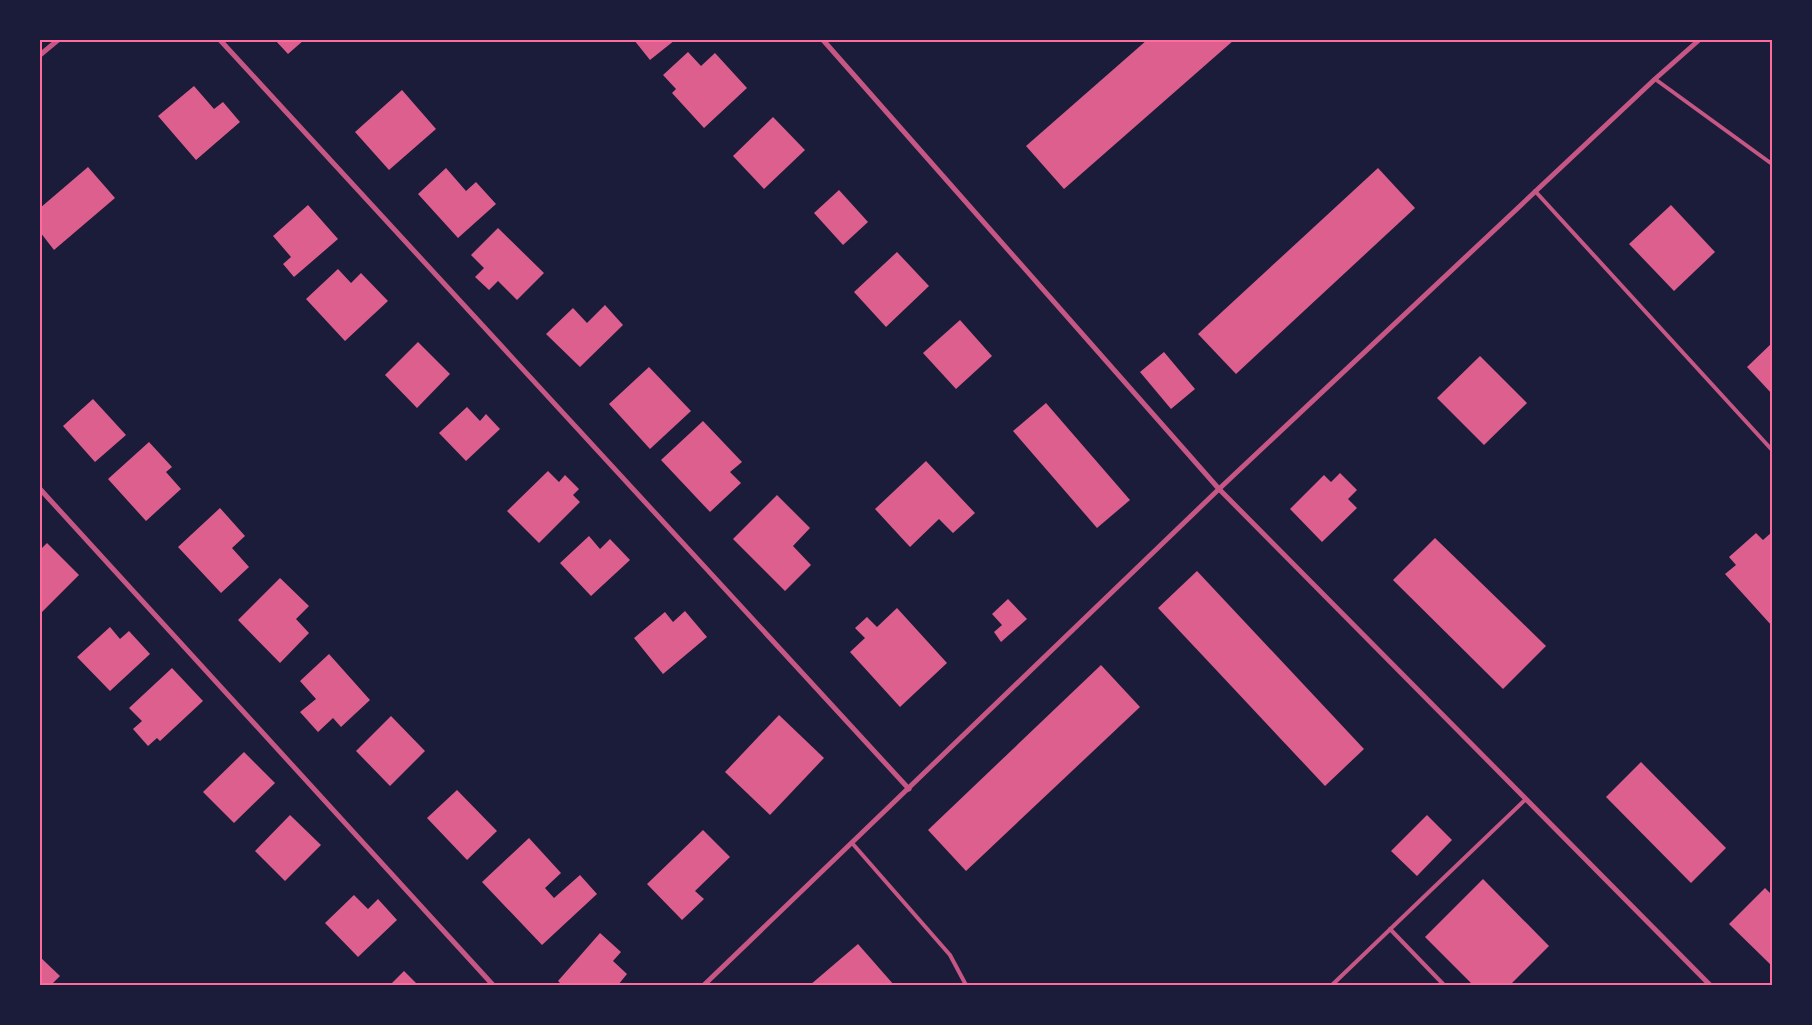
<svg xmlns="http://www.w3.org/2000/svg" width="1812" height="1025" viewBox="0 0 1812 1025" font-family="Roboto,sans-serif">
  <rect width="100%" height="100%" fill="#1b1b3a"/>
  <g fill="#dd5f8e">
    <polygon points="275,40 304,40 288,54"/>
    <polygon points="634,40 675,40 650,60"/>
    <polygon points="1147,40 1234,40 1064,189 1026,146"/>
    <polygon points="688,52 701,66 715,53 747,88 704,128 672,93 676,89 663,75"/>
    <polygon points="194,86 214,109 223,102 240,122 196,160 158,116"/>
    <polygon points="402,90 436,129 389,170 355,132"/>
    <polygon points="773,117 805,150 764,189 733,156"/>
    <polygon points="88,167 115,198 54,250 40,232 40,208"/>
    <polygon points="446,168 466,191 476,182 496,204 458,238 418,194"/>
    <polygon points="1378,168 1415,208 1236,374 1198,334"/>
    <polygon points="839,190 868,222 843,245 814,213"/>
    <polygon points="308,205 338,239 294,277 283,264 291,257 273,236"/>
    <polygon points="1671,205 1715,252 1674,291 1629,244"/>
    <polygon points="498,228 544,273 517,300 498,281 489,290 475,277 484,268 471,255"/>
    <polygon points="897,252 929,286 886,327 854,292"/>
    <polygon points="338,269 351,283 361,273 388,301 345,341 306,299"/>
    <polygon points="605,305 623,325 580,367 546,334 573,308 587,323"/>
    <polygon points="960,320 992,356 956,389 923,353"/>
    <polygon points="418,342 450,374 417,408 385,375"/>
    <polygon points="1772,343 1772,394 1747,367"/>
    <polygon points="1164,352 1195,389 1171,409 1140,372"/>
    <polygon points="1480,356 1527,403 1484,445 1437,398"/>
    <polygon points="649,367 691,411 650,449 609,404"/>
    <polygon points="93,399 126,435 95,462 63,426"/>
    <polygon points="1046,403 1130,500 1097,528 1013,431"/>
    <polygon points="467,407 480,421 486,414 500,429 466,461 439,433"/>
    <polygon points="703,421 742,462 730,472 741,483 710,512 661,460"/>
    <polygon points="149,442 172,467 166,472 181,489 146,521 108,479"/>
    <polygon points="926,461 975,513 953,533 939,519 910,547 875,509"/>
    <polygon points="548,471 559,482 565,475 579,489 573,495 580,502 539,543 507,511"/>
    <polygon points="1340,473 1357,490 1348,499 1357,508 1322,542 1290,509 1324,475 1331,482"/>
    <polygon points="777,495 810,528 793,546 811,565 785,591 733,539"/>
    <polygon points="220,508 245,536 232,548 249,567 221,593 178,547"/>
    <polygon points="1772,532 1772,626 1725,574 1736,565 1729,557 1756,533 1763,540"/>
    <polygon points="589,536 600,549 610,539 630,560 591,596 560,563"/>
    <polygon points="1435,538 1546,646 1503,689 1393,580"/>
    <polygon points="47,543 79,575 40,614 40,550"/>
    <polygon points="1197,571 1364,749 1325,786 1158,608"/>
    <polygon points="280,578 309,606 296,619 309,633 280,663 238,620"/>
    <polygon points="1008,599 1027,619 1001,642 994,632 1002,625 992,614"/>
    <polygon points="897,608 947,663 900,707 850,652 865,638 855,628 867,617 877,627"/>
    <polygon points="685,611 707,637 663,674 634,638 665,612 673,622"/>
    <polygon points="110,627 120,639 129,631 150,654 110,691 77,657"/>
    <polygon points="329,654 370,700 341,727 333,718 318,732 300,712 316,699 300,681"/>
    <polygon points="1101,665 1140,707 966,871 928,830"/>
    <polygon points="172,668 203,701 160,741 157,738 148,746 133,729 142,721 129,708"/>
    <polygon points="779,715 824,758 770,815 725,772"/>
    <polygon points="391,716 425,751 390,786 356,751"/>
    <polygon points="244,752 275,783 234,823 203,792"/>
    <polygon points="1641,762 1726,848 1691,883 1606,797"/>
    <polygon points="457,790 497,831 467,860 427,818"/>
    <polygon points="290,815 321,845 285,881 255,851"/>
    <polygon points="1427,815 1452,840 1417,876 1391,851"/>
    <polygon points="703,830 730,857 695,891 704,899 682,920 647,884"/>
    <polygon points="529,838 561,873 545,888 554,898 580,875 597,894 542,945 482,882"/>
    <polygon points="1483,879 1549,946 1510,985 1473,985 1425,937"/>
    <polygon points="1765,888 1772,895 1772,966 1729,924"/>
    <polygon points="354,895 368,909 378,899 397,920 358,957 325,923"/>
    <polygon points="600,933 621,952 613,961 627,974 618,985 562,985 558,981"/>
    <polygon points="858,944 894,985 810,985"/>
    <polygon points="40,957 60,976 51,985 40,985"/>
    <polygon points="404,971 418,985 390,985"/>
  </g>
  <g fill="none" stroke-linecap="round" stroke-linejoin="round">
    <g stroke="#c65784" stroke-width="4">
      <polyline points="1655,79 1772,164"/>
      <polyline points="1535,191 1772,450"/>
      <polyline points="852,843 950,955 966,985"/>
      <polyline points="1390,929 1444,985"/>
      <polyline points="1332,985 1526,799"/>
    </g>
    <g stroke="#c65784" stroke-width="5">
      <polyline points="220,40 909,789"/>
      <polyline points="823,40 1219,489 1710,985"/>
      <polyline points="40,55 58,40"/>
      <polyline points="40,489 493,985"/>
      <polyline points="704,985 1219,489 1655,79 1699,40"/>
    </g>
  </g>
  <rect width="1812" height="1025" fill="none" stroke="#1b1b3a" stroke-width="82"/>
  <rect x="41" y="41" width="1730" height="943" fill="none" stroke="#ff6b9d" stroke-width="2"/>
</svg>
